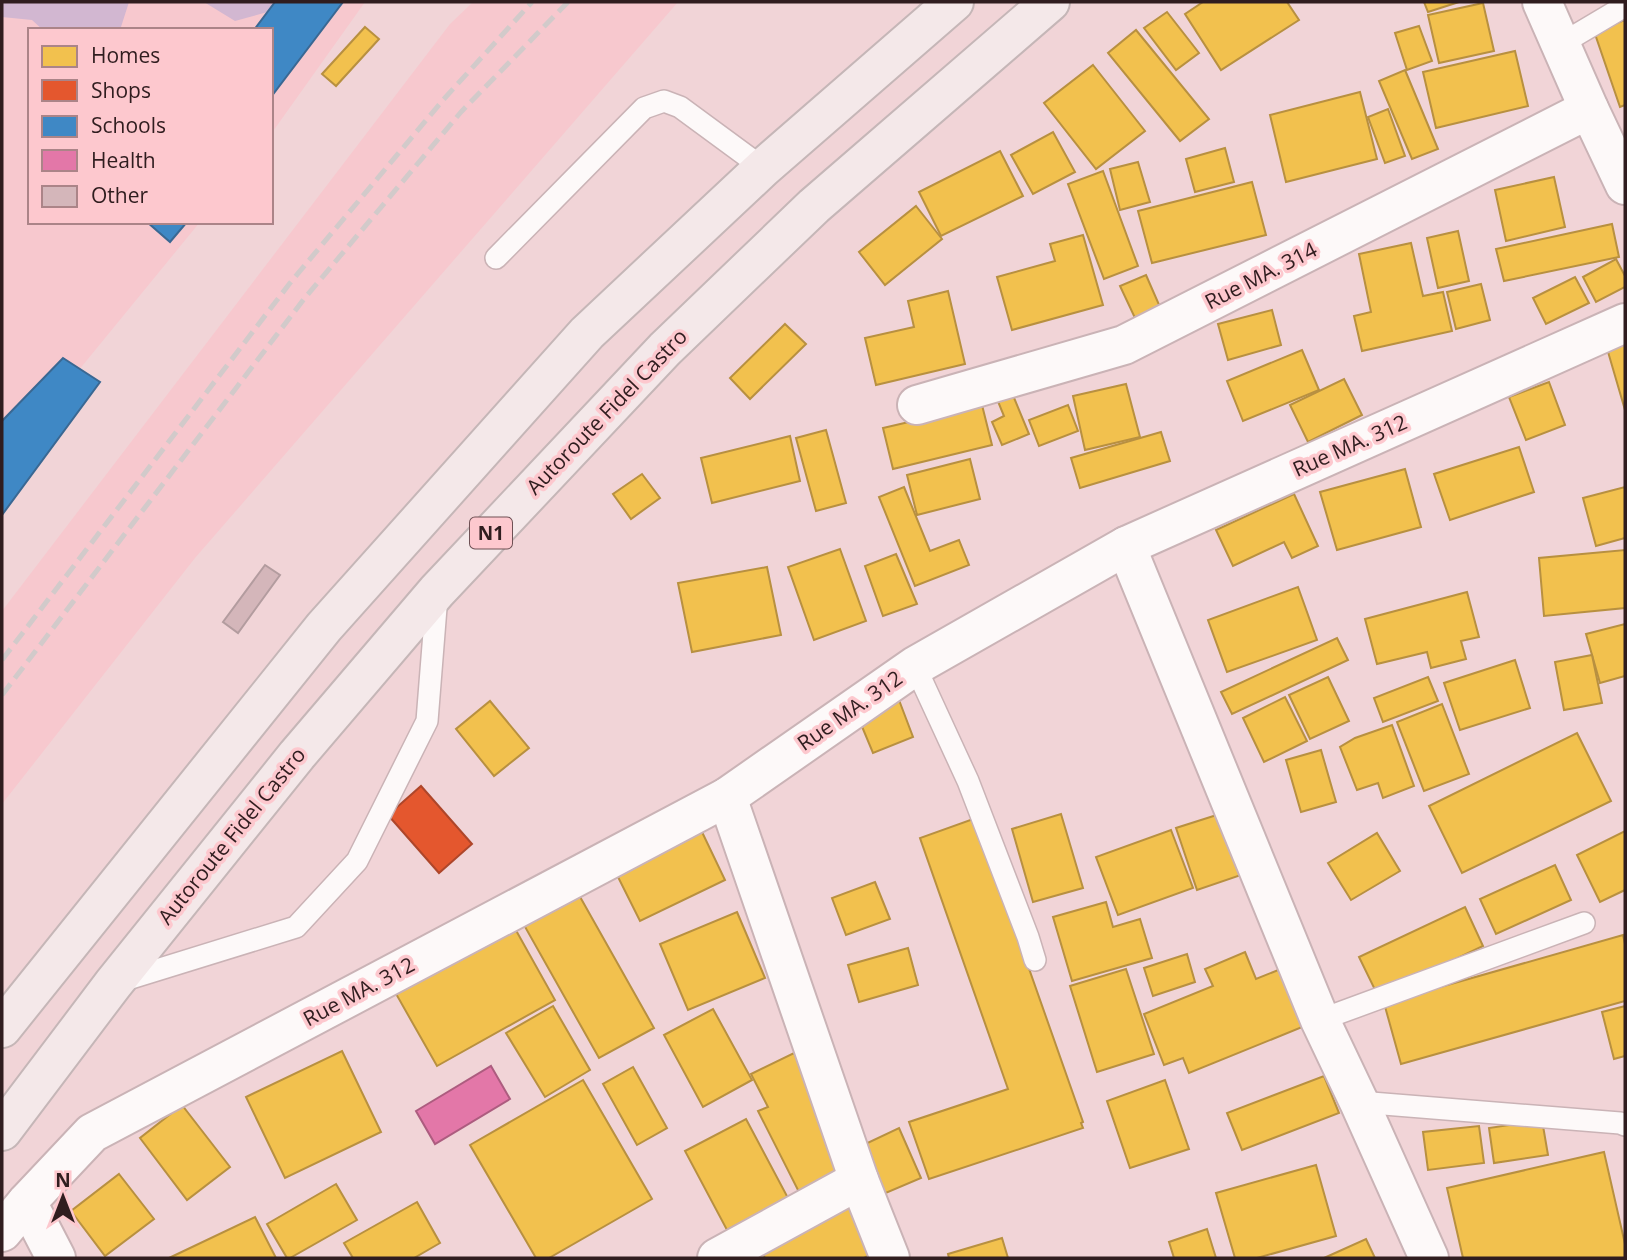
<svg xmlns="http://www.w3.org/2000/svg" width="1627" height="1260" viewBox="0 0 1627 1260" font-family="'Open Sans',sans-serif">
  <rect width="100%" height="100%" fill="#f1d4d7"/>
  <g fill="#f7c8ce">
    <polygon points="2,2 365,2 271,134 271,30 30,30 30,222 200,222 2,464"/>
    <polygon points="473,2 678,2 195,558 2,804 2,611 450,24"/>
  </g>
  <g fill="#d2b7d1">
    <polygon points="2,2 129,2 120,30 43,30 32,20 2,17"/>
    <polygon points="204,2 303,2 235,21"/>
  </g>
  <g fill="#f2c14e" stroke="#b89040" stroke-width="2">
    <polygon points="1203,2 1287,2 1299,20 1221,70 1185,14"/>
    <polygon points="1424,2 1459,2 1428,12"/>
    <polygon points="1483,3 1494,51 1439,63 1428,15"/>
    <polygon points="1167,12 1199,53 1176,70 1144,28"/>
    <polygon points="1625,20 1625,105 1620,107 1594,31"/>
    <polygon points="1419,26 1432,61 1407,70 1395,33"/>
    <polygon points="365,27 379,39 336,86 322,74"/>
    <polygon points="1136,30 1209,119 1180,141 1108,53"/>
    <polygon points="1515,51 1528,106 1436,128 1423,72"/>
    <polygon points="1093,65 1145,131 1096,169 1044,103"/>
    <polygon points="1405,70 1438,149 1412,159 1379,81"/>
    <polygon points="1360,92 1377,159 1286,182 1270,115"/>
    <polygon points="1388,109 1405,156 1385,163 1368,117"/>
    <polygon points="1053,132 1075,172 1033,194 1011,155"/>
    <polygon points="1225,148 1234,182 1195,192 1186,159"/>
    <polygon points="1000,151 1023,196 941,236 919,192"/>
    <polygon points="1138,162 1150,202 1120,210 1110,169"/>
    <polygon points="1103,171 1138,266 1104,279 1068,184"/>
    <polygon points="1554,177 1565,227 1506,241 1495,190"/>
    <polygon points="1252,182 1266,235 1152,263 1138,211"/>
    <polygon points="916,206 942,239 885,285 859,252"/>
    <polygon points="1612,224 1619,257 1504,281 1496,249"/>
    <polygon points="1458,231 1469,281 1438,288 1427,238"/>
    <polygon points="1083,235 1103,305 1012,330 997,277 1055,261 1050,244"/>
    <polygon points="1411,243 1423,296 1443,292 1452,331 1362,351 1354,316 1371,312 1359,254"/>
    <polygon points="1616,259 1625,276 1625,287 1596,302 1583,277"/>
    <polygon points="1146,275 1160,307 1135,318 1120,286"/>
    <polygon points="1575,277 1589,303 1546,324 1533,298"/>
    <polygon points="1481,284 1490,320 1456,329 1447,292"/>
    <polygon points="948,291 965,364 876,385 865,338 914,327 908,301"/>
    <polygon points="1272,310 1281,345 1228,360 1218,324"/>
    <polygon points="785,324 806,344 750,399 730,378"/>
    <polygon points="1625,339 1625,410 1606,345"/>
    <polygon points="1302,350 1319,390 1243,421 1227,381"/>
    <polygon points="1344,379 1362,415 1308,442 1290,405"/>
    <polygon points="1549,382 1565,425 1526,440 1509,397"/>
    <polygon points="1126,384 1140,437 1085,450 1073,396"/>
    <polygon points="1012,393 1029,434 1002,445 992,422 1004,416 997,399"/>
    <polygon points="982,405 992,445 893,469 883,428"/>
    <polygon points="1068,405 1078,431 1039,446 1029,420"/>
    <polygon points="826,430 846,503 816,511 796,438"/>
    <polygon points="1161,432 1170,461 1080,488 1071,458"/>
    <polygon points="790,436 800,481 712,503 701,458"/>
    <polygon points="1519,447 1534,492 1450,520 1434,474"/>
    <polygon points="970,459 980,499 917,515 907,475"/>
    <polygon points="1405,469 1421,527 1337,550 1320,492"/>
    <polygon points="642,474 660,498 631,519 613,494"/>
    <polygon points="904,487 930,551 959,540 969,565 915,586 879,497"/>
    <polygon points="1625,487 1625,538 1596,546 1583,498"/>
    <polygon points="1294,494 1318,546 1292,558 1284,542 1233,566 1216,530"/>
    <polygon points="840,549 866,621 814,640 788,567"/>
    <polygon points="1625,550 1625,608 1544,616 1539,558"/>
    <polygon points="896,554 917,604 883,616 865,566"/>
    <polygon points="767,567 781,635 692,652 678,583"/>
    <polygon points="1298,587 1317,640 1227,672 1208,620"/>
    <polygon points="1467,592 1479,637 1461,641 1466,659 1431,668 1427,652 1377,664 1365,619"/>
    <polygon points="1625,624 1625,676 1600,683 1586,634"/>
    <polygon points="1337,638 1348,660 1232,714 1221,692"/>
    <polygon points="1592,655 1602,703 1564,710 1555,662"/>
    <polygon points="1515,660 1530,708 1460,730 1444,683"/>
    <polygon points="1328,677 1349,721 1310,739 1289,695"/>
    <polygon points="1428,677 1438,701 1383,722 1374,698"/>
    <polygon points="1285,697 1307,741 1264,762 1243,718"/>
    <polygon points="899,700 913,737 873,753 858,717"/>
    <polygon points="490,701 529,748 494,776 456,729"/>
    <polygon points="1442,704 1469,774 1424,791 1397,722"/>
    <polygon points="1392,725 1414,786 1383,798 1378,783 1357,790 1340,747 1355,738"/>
    <polygon points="1577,733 1611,801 1462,873 1429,806"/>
    <polygon points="1321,750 1336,802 1301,812 1286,760"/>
    <polygon points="1226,812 1247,873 1197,890 1176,828"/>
    <polygon points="1061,814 1083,888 1033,902 1012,829"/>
    <polygon points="976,818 1083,1122 1081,1123 1083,1128 929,1179 909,1122 1008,1089 920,838"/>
    <polygon points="1171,830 1193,888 1118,915 1096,857"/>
    <polygon points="1625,831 1625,890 1600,902 1577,855"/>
    <polygon points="702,832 725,880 640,921 616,873"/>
    <polygon points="1377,833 1400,871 1351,900 1328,863"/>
    <polygon points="1555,865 1571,900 1496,934 1480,899"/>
    <polygon points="875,882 890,919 846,935 832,898"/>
    <polygon points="579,895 654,1028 599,1058 524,925"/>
    <polygon points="1106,902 1113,927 1140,919 1152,958 1072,981 1053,917"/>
    <polygon points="1465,907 1483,946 1378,996 1359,957"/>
    <polygon points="737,912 765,978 688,1010 660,944"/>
    <polygon points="513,925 555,1000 437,1066 395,992"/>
    <polygon points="1623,935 1625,944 1625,1001 1401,1064 1384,1003"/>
    <polygon points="908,948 918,985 859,1002 848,965"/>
    <polygon points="1245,952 1256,979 1288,966 1312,1023 1189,1073 1183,1058 1164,1065 1144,1014 1213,986 1205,969"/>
    <polygon points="1187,954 1195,982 1153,996 1144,968"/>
    <polygon points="1126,969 1154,1054 1097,1072 1070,986"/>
    <polygon points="553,1006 590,1070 545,1097 506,1033"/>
    <polygon points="1625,1006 1625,1056 1614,1059 1602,1012"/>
    <polygon points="713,1009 752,1080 703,1107 664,1035"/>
    <polygon points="342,1051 381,1132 285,1178 246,1097"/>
    <polygon points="794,1053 854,1172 802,1198 758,1111 768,1107 751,1074"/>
    <polygon points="633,1067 667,1128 637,1145 603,1084"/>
    <polygon points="1324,1076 1339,1113 1242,1150 1227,1113"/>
    <polygon points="583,1080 652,1199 549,1258 536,1258 470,1145"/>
    <polygon points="1165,1080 1189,1149 1130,1168 1107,1101"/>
    <polygon points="182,1105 230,1167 187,1200 140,1138"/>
    <polygon points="746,1119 788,1198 727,1230 685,1151"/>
    <polygon points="1542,1120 1548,1155 1494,1163 1489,1128"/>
    <polygon points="1479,1126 1484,1163 1428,1170 1423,1132"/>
    <polygon points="899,1128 921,1178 881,1195 859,1147"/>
    <polygon points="1604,1152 1625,1244 1625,1258 1463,1258 1447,1188"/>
    <polygon points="1316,1165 1336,1236 1257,1258 1235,1258 1216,1193"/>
    <polygon points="119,1174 154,1219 105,1256 71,1211"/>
    <polygon points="336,1184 357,1220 290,1258 287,1258 267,1224"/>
    <polygon points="853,1190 884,1248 864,1258 765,1258 756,1241"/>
    <polygon points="417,1202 440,1243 414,1258 353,1258 344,1243"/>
    <polygon points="255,1217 276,1258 169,1258"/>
    <polygon points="1207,1229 1216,1258 1174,1258 1169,1242"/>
    <polygon points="1002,1238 1008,1258 949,1258 948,1254"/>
    <polygon points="1366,1239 1375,1258 1324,1258"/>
  </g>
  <polygon fill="#e4572e" stroke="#ae462a" stroke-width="2" points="421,786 472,844 439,873 388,815"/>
  <g fill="#3f88c5" stroke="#3a6893" stroke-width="2">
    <polygon points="275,2 343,2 271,97 271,30 254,30"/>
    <polygon points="147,222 187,222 170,242"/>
    <polygon points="63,358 100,382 2,515 2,421"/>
  </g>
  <polygon fill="#e377a8" stroke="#ad5c7f" stroke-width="2" points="491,1066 510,1099 435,1144 416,1111"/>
  <polygon fill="#d4b6ba" stroke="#b39c9f" stroke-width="2" points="265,565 280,575 238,633 223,622"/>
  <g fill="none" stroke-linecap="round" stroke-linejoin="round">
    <g stroke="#cab3b6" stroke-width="24">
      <g id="service">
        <polyline points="1561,44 1625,6"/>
        <polyline points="496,258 644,108 664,101 680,107 763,168"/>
        <polyline points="915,666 968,781 1028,937 1035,960"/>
        <polyline points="118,982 296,927 357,861 427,721 437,595"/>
        <polyline points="1320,1020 1584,923"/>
        <polyline points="1359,1102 1620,1123 1625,1125"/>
      </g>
    </g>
    <g stroke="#cab3b6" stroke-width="42">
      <g id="minor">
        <polyline points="1542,2 1589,109 1625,185"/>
        <polyline points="917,405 1124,345 1589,109"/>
        <polyline points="1126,546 1320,1020 1359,1102 1429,1258"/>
        <polyline points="727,797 859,1180 890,1258"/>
        <polyline points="27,1202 56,1258"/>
        <polyline points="2,1232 27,1202 92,1133 727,797 915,666 1126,546 1625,323"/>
        <polyline points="717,1258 859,1180"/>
      </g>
    </g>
    <g stroke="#c5b6b7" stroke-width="42">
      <g id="trunk">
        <polyline points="2,1028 324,627 587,333 763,168 954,2"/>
        <polyline points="2,1131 113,984 297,755 437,591 665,349 814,206 1050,2"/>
      </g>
    </g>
    <use href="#service" stroke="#fdf9f9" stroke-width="21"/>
    <use href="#minor" stroke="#fdf9f9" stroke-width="38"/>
    <use href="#trunk" stroke="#f4e8e9" stroke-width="38"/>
    <g stroke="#d2caca" stroke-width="5" stroke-dasharray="14 7" stroke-linecap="butt">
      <polyline points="2,660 290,283 443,100 532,2"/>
      <polyline points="2,695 304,299 461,112 568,2"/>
    </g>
  </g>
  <g text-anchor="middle" stroke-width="7" stroke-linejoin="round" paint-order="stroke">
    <rect fill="#fdc8ce" stroke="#6e5054" stroke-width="2" x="470" y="517.5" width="42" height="31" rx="5"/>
    <g font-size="19" font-weight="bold" fill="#301d1f">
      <text x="491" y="540">N1</text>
    </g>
    <g font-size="21" fill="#301d1f" stroke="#fdc8ce">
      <text transform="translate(1261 276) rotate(-27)" y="7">Rue MA. 314</text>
      <text transform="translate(607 412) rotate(-46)" y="7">Autoroute Fidel Castro</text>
      <text transform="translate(1350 446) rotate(-24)" y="7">Rue MA. 312</text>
      <text transform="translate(850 711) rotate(-35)" y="7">Rue MA. 312</text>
      <text transform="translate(232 836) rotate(-51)" y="7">Autoroute Fidel Castro</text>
      <text transform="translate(359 992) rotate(-28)" y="7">Rue MA. 312</text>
    </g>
  </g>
  <rect width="1627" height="1260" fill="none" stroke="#301d1f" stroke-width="7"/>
  <rect x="28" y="28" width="245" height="196" fill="#fdc8ce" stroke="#ab8488" stroke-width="2"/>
  <rect x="42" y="46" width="35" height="21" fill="#f2c14e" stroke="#ab8488" stroke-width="2"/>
  <text x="91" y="63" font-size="21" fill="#301d1f">Homes</text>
  <rect x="42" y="80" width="35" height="21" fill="#e4572e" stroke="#ab8488" stroke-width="2"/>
  <text x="91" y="98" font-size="21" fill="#301d1f">Shops</text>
  <rect x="42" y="116" width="35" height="21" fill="#3f88c5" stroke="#ab8488" stroke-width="2"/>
  <text x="91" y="133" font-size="21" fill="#301d1f">Schools</text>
  <rect x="42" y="150" width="35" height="21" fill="#e377a8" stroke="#ab8488" stroke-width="2"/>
  <text x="91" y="168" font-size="21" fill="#301d1f">Health</text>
  <rect x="42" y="186" width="35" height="21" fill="#d4b6ba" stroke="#ab8488" stroke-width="2"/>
  <text x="91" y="203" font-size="21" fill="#301d1f">Other</text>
  <g transform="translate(63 1197)" stroke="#fdc8ce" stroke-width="5" paint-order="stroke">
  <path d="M0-5L12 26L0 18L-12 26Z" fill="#301d1f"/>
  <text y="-10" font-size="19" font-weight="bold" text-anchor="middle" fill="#301d1f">N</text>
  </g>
</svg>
